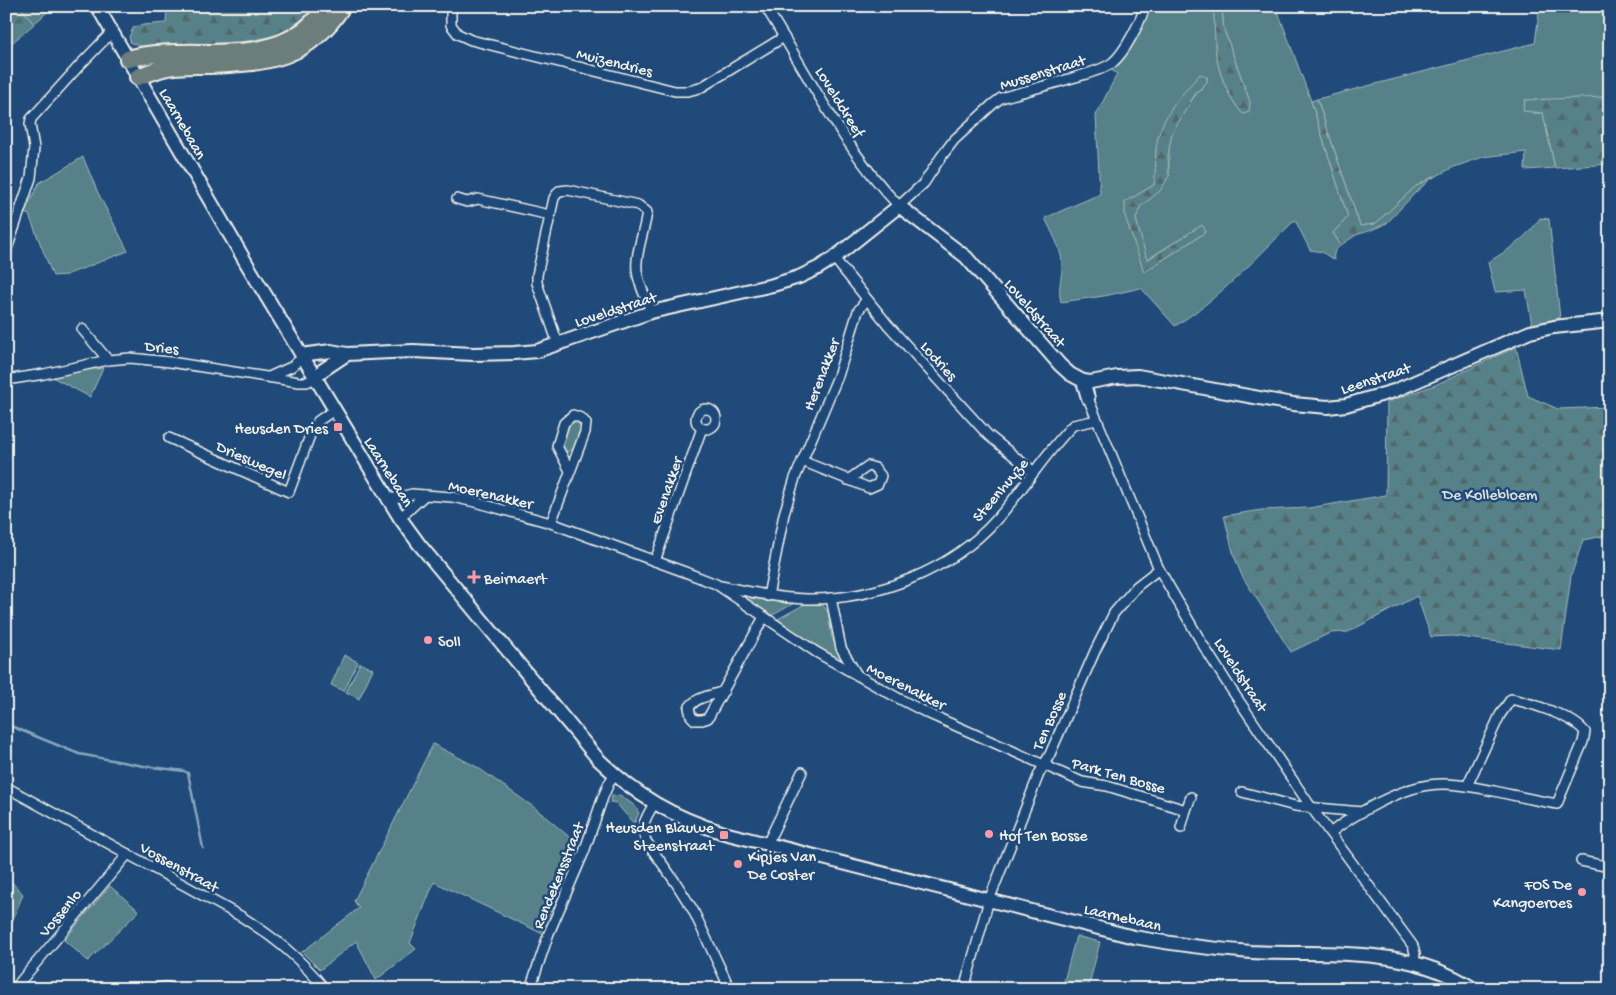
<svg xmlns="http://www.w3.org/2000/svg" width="1616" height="995" viewBox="0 0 1616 995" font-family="'Gochi Hand',sans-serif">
  <defs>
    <pattern id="forest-firs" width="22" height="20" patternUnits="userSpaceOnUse" patternTransform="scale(1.25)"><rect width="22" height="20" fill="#578189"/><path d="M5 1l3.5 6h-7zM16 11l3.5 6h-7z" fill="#51676b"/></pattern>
  </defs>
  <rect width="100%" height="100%" fill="#1f4a7a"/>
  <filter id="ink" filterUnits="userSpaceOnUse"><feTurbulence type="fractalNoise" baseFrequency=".02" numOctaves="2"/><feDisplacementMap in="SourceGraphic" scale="10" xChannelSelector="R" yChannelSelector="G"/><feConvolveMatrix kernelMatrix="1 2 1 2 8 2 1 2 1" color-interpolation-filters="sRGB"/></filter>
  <g filter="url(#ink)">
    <g fill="#578189" stroke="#a6b9b8" fill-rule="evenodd">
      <polygon points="20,6 54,6 34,24"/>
      <path d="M1151 6H1213C1216 22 1214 38 1216 54 1219 74 1229 99 1243 114L1250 102 1224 30 1222 10 1229 6H1276L1311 101 1348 217 1333 233 1341 245C1335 250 1333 252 1334 260L1322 252 1310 250 1295 220C1258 256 1219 299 1175 326L1141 288 1104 296 1061 302C1057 288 1063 276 1062 262 1061 248 1051 231 1045 218L1100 194 1096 115 1117 74 1110 69 1138 33ZM1207 77V82C1196 93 1175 121 1171 136 1168 149 1169 162 1169 176L1140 207 1136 219 1146 260 1201 226 1206 232 1144 272 1125 202 1154 185 1156 173V150Z"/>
      <polygon points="1540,6 1610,6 1606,97 1533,113 1543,113 1555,168 1525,170 1526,152 1483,157 1454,167 1415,187 1375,224 1360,226 1317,99 1535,43"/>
      <polygon points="83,157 98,193 128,251 66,275 53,276 29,215 24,213 39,183"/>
      <path d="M1540 218 1549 219 1560 318 1532 325 1526 290 1495 292 1488 262C1506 252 1529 236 1540 218Z"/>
      <polygon points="103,368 90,397 54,378 54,376 59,374"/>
      <polygon points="577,420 581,424 581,427 574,449 567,452 563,449 562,444 570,423"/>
      <polygon points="751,598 793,604 771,616 751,602 749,599"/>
      <polygon points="805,604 823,605 828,612 832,638 841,657 839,660 776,620"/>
      <polygon points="344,655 358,662 344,691 331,685"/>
      <polygon points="360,663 373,669 359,699 346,692"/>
      <polygon points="433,744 477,767 535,808 579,845 541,933 434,882 410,943 416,949 376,980 356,941 320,970 302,952 359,908 354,901"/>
      <polygon points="620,795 635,806 639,813 634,824 616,803 610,802 612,796"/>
      <polygon points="6,876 23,894 6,937"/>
      <polygon points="110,886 139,911 88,961 64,940"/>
      <polygon points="1076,936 1100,942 1088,989 1062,989"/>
    </g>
    <g fill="url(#forest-firs)" stroke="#a6b9b8">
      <polygon points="9,6 20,6 34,24 6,48 6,9"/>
      <polygon points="167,6 316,6 303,19 279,35 248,41 175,46 141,46 131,43 129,37 133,28 143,25 166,23"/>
      <path d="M1213 6H1229L1222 10 1224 30 1250 102 1249 112 1243 114C1229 99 1219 74 1216 54 1214 38 1215 22 1213 6Z"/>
      <polygon points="1608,58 1610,58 1610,164 1555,168 1543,113 1523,111 1525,100 1606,97"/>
      <path d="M1200 74 1207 77V82L1195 94 1172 133 1168 155 1169 176 1160 191 1140 207 1136 219 1147 260 1202 225 1206 232 1144 272 1125 216V202L1154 185C1156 173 1155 162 1156 150 1158 119 1180 97 1200 74Z"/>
      <polygon points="1317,99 1360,226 1375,224 1415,187 1434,176 1415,193 1387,223 1372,230 1356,235 1341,245 1333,233 1348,217 1311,101"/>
      <polygon points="1516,347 1528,396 1558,409 1610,407 1610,535 1583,540 1571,576 1561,650 1452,636 1431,637 1417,596 1348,632 1330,633 1291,652 1242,576 1234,556 1224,516 1261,510 1309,508 1386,495 1387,402 1435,385"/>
    </g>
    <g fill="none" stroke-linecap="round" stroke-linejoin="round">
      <polyline stroke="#88a8b9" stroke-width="2.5" points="6,724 79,754 144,766 184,771 188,773 203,848"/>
      <g stroke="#f4f1e8" stroke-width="12">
        <g id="street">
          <polyline points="451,6 451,25 458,34 471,40 675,91 688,91 700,88 784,37"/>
          <path d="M765 6C808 74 843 148 899 206L924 183 941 157 954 140 993 104 1001 98C1025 91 1049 85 1072 78 1085 74 1101 71 1112 63 1124 54 1141 21 1145 6"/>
          <polyline points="457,199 467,202 478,199 550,215"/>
          <polyline points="6,252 31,178 34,148 30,124 31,119 79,66 112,32"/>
          <polyline points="834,258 888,325 988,435 1034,472"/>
          <polyline points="82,329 108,360"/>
          <path d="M558 344 537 283V275L554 198 559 191 568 190 638 205 647 212C645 230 635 253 637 270 638 284 647 299 651 312"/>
          <polyline points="271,376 291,367 303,357"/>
          <polyline points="6,380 44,374 108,360 130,358 170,362 299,382 307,382 315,378"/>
          <polyline points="1088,398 1159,569 1203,645 1231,689 1311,807 1413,946 1415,953 1414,962"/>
          <circle cx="706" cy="419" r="10"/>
          <polyline points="169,438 289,492 312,430 318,421 334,410"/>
          <polyline points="802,461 869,488 878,484 881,476 875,468 868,466 848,480"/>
          <polyline points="387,500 412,494 425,495 452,497 475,502 551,523 685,572 716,584 816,652 896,697 927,713 1082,782 1107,786 1186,810 1181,828"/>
          <polyline points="400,518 425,495"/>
          <polyline points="551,523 585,432 586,423 581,418 573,415 564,423 557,446 570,471"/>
          <polyline points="655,561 702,428"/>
          <path d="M721 586C750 592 778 598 807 599 875 600 951 571 997 519 1024 489 1045 453 1073 425L1097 420"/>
          <polyline points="768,596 784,514 795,478 838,376 858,311 867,299"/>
          <polyline points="831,598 841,648 857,675"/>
          <path d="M724 691C712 696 696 696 689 708L691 716 695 720H702L708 718 764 617"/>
          <path d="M6 787 242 917C275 938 300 958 325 989"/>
          <polyline points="1242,792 1295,806 1362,812"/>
          <path d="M654 804C646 817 640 826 646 841L676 883 693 910 730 989"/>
          <polyline points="1186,810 1191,797"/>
          <path d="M1330 833C1354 814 1399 789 1429 785 1451 782 1473 787 1494 791 1515 796 1536 800 1557 804L1583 742 1585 732C1573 716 1531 703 1511 699L1500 715 1467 786"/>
          <polyline points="767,844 802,772"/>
          <polyline points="1581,861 1610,867"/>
          <polyline points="14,989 128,854"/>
          <polyline points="150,989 167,987 173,989"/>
          <polyline points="530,989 549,933 584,852 603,797 609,783 615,775"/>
          <polyline points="964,989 989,900 1039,774 1050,754 1095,651 1114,613 1137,586 1159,569"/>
        </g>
      </g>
      <g stroke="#f4f1e8" stroke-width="16">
        <g id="secondary">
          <path d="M97 6 248 266 400 518 419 544 598 759C636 796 673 817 724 833L1134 937C1173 944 1212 949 1251 952 1330 956 1404 944 1474 989"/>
          <polyline points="303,357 308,354 331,351 347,354 413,351 473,354 514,353 537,351 651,312 773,285 799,277 818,268 834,258 899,206 966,257 1060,365 1070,374 1083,381 1088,398"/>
          <polyline points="315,378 323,370 347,354"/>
          <polyline points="1083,381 1091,382 1117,377 1138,376 1293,404 1328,407 1346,405 1394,391 1530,332 1554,327 1610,321"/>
        </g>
      </g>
      <g stroke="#f4f1e8" stroke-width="20">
        <g id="highway">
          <path d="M128 59C184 43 253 68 303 31 313 24 320 15 327 6"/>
          <path d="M138 77C146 74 155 70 163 68 178 64 194 65 209 65 266 63 309 59 342 6"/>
        </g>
      </g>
      <use href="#street" stroke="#1f4a7a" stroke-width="9"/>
      <use href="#secondary" stroke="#1f4a7a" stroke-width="12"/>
      <use href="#highway" stroke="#6c7e7c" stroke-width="16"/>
    </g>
  </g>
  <g fill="#ff9aa2" stroke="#1f4a7a" stroke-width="2">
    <rect x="333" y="422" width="10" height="10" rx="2.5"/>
    <path d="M471.5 569.5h5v5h5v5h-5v5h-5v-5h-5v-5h5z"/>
    <circle cx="428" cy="640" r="5"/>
    <circle cx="989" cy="834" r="5"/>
    <rect x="719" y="830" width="10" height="10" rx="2.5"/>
    <circle cx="738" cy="864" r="5"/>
    <circle cx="1582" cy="892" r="5"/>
  </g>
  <g text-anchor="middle" stroke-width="5" stroke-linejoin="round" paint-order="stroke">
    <g font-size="16" fill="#f4f1e8" stroke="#1f4a7a">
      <text transform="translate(615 61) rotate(14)" y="6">Muizendries</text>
      <text transform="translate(1042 71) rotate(-17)" y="6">Mussenstraat</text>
      <text transform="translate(841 101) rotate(58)" y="6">Lovelddreef</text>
      <text transform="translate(184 123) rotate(60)" y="6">Laarnebaan</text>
      <text transform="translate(615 308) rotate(-18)" y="6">Loveldstraat</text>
      <text transform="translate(1036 312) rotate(49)" y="6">Loveldstraat</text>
      <text transform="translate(162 346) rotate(6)" y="6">Dries</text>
      <text transform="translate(940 360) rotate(48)" y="6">Lodries</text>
      <text transform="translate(820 374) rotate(-69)" y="6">Herenakker</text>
      <text transform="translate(1375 377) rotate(-18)" y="6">Leenstraat</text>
      <text transform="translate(252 459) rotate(24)" y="6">Drieswegel</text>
      <text transform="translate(390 471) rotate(58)" y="6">Laarnebaan</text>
      <text transform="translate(999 489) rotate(-50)" y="6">Steenhuyze</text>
      <text transform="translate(665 490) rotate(-71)" y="6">Evenakker</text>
      <text transform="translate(491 493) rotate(13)" y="6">Moerenakker</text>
      <text transform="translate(1242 674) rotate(57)" y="6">Loveldstraat</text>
      <text transform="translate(907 685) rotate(27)" y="6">Moerenakker</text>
      <text transform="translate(1048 720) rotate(-66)" y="6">Ten Bosse</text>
      <text transform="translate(1119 774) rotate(16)" y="6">Park Ten Bosse</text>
      <text transform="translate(180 866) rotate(29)" y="6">Vossenstraat</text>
      <text transform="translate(557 875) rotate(-68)" y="6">Rendekensstraat</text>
      <text transform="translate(59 912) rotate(-50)" y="6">Vossenlo</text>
      <text transform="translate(1123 916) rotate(13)" y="6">Laarnebaan</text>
    </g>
    <g font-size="16" fill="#f4f1e8" stroke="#1f4a7a" text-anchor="start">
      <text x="328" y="433" text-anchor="end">Heusden Dries</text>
      <text x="484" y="583">Beirnaert</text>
      <text x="438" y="646">Soll</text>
      <text x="714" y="832" text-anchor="end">Heusden Blauwe<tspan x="714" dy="18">Steenstraat</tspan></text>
      <text x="999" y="840">Hof Ten Bosse</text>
      <text x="748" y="861">Kipjes Van<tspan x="748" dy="18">De Coster</tspan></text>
      <text x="1572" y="889" text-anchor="end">FOS De<tspan x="1572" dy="18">Kangoeroes</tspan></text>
    </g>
    <g font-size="16" fill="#dce0da" stroke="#1f4a7a">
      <text x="1490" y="499">De Kollebloem</text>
    </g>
  </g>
  <rect width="1616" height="995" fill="none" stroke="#1f4a7a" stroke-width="25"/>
  <rect x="12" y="12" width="1591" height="970" fill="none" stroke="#f4f1e8" stroke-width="2" filter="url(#ink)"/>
</svg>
